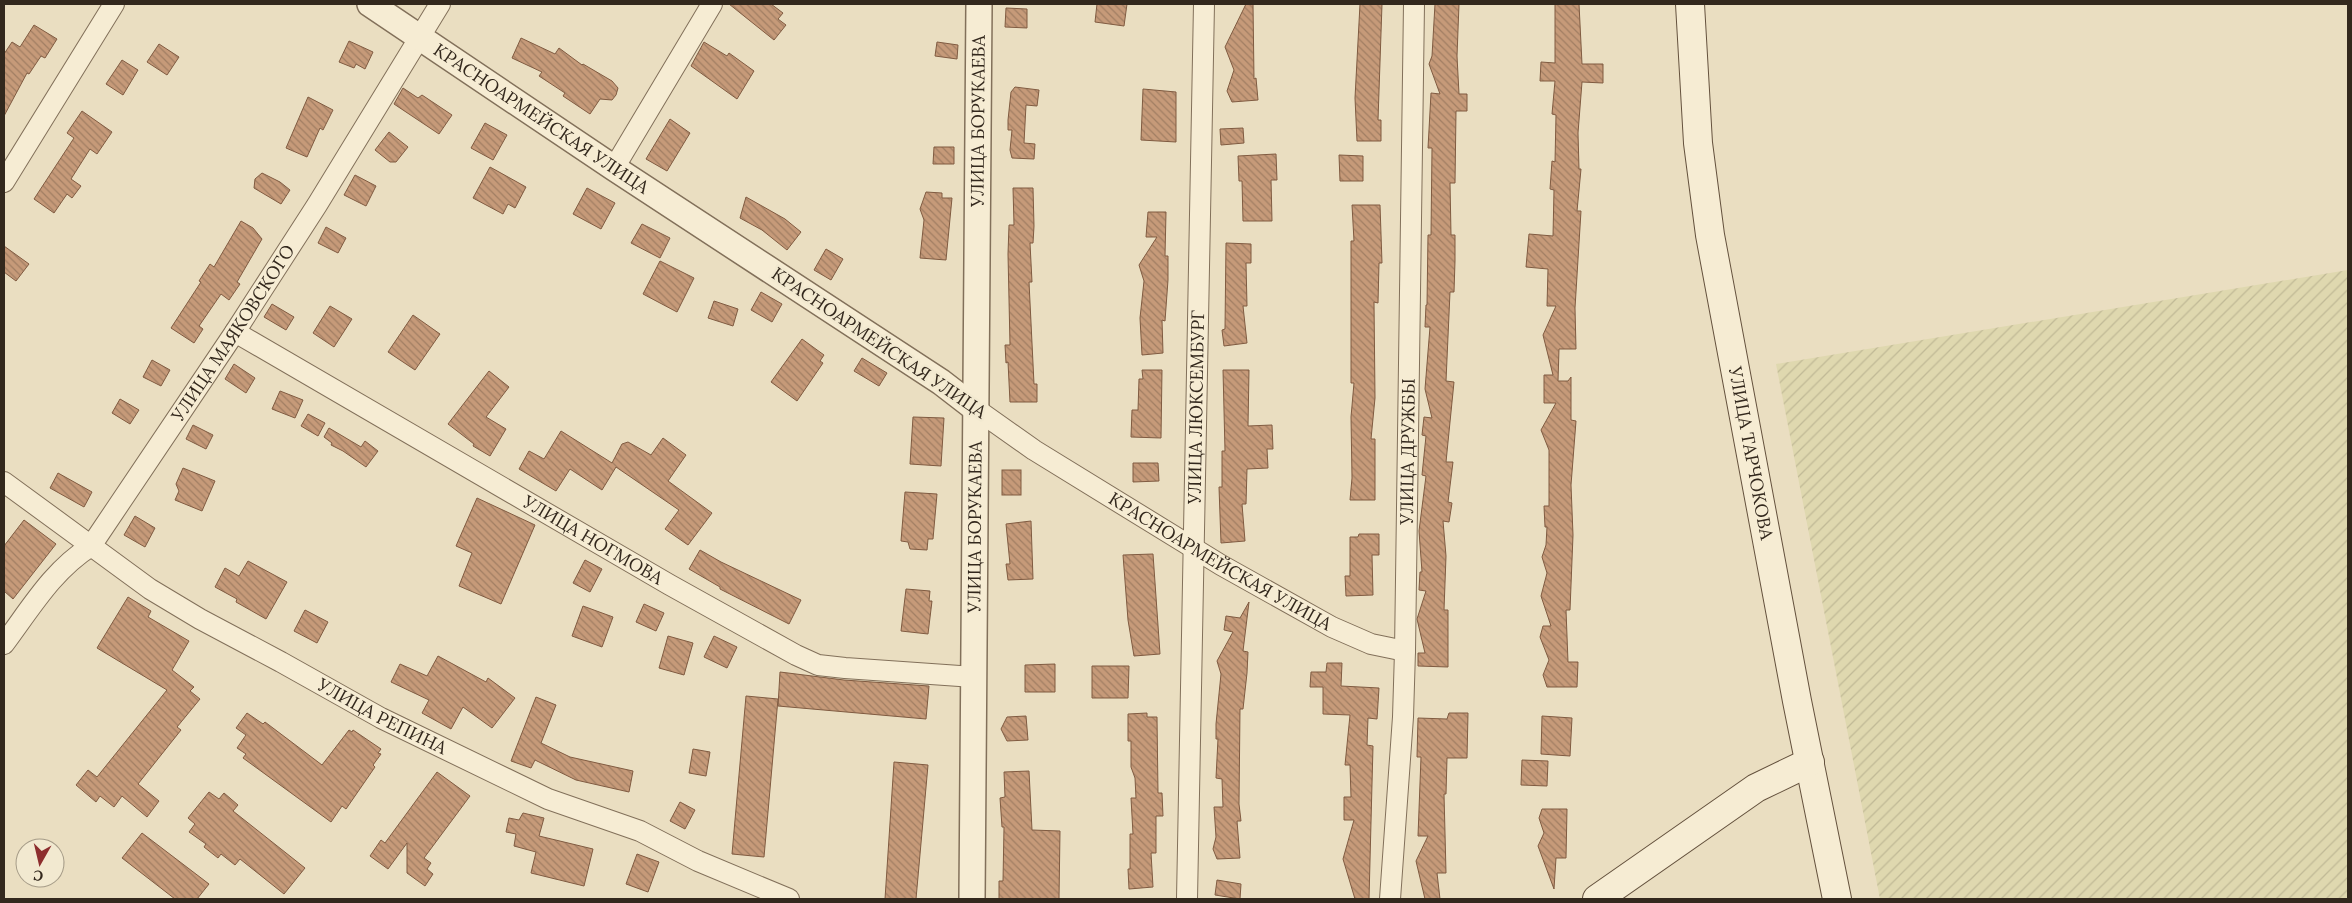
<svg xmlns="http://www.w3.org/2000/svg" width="2352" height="903" viewBox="0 0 2352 903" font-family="Lora,serif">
  <defs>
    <pattern id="farmland-furrows" width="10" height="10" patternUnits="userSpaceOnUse" patternTransform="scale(1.25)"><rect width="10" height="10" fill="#dfd8af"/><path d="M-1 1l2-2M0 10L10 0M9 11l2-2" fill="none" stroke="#c0b996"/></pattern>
    <pattern id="building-back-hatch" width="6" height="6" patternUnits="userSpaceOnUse" patternTransform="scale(1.25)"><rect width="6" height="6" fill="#c69a79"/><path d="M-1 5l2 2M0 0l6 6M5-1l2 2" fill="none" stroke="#a17e63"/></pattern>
  </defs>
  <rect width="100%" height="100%" fill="#eadec1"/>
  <polygon fill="url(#farmland-furrows)" points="2348,270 2348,899 1880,899 1776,364"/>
  <g fill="url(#building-back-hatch)" stroke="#805b41">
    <polygon points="729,4 771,4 783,13 778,19 786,25 774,40"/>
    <polygon points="1097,4 1127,4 1124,26 1095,22"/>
    <polygon points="1246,4 1253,4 1254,79 1256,78 1258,100 1232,102 1227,91 1234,70 1225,47"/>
    <polygon points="1360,4 1382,4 1378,120 1381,120 1381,141 1357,141 1355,98"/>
    <polygon points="1435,4 1459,4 1457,56 1459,94 1467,94 1467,111 1456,111 1455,183 1450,183 1451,235 1455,235 1455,261 1454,292 1450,292 1446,381 1454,382 1446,462 1453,462 1448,502 1452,503 1449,522 1443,521 1446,556 1444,610 1448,610 1448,667 1418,666 1418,653 1425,653 1417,619 1426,591 1419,590 1420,572 1422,572 1419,531 1426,476 1422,475 1426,436 1422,435 1424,417 1432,418 1425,389 1430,327 1425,327 1426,305 1427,305 1428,235 1431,235 1432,148 1428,148 1431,93 1440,94 1429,64 1432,56"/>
    <polygon points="1555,4 1579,4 1582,64 1603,64 1603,83 1582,82 1578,133 1579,169 1581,169 1577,211 1581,211 1575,308 1576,349 1559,349 1558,381 1568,381 1571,377 1571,420 1576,421 1571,485 1573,535 1570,610 1566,610 1568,662 1578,662 1577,687 1547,687 1543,675 1549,660 1540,637 1543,626 1551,626 1541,596 1547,573 1542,557 1546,545 1547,527 1545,527 1544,506 1549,506 1549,450 1541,430 1556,403 1544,403 1544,375 1553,375 1543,335 1556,306 1547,306 1548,269 1526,267 1529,234 1553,236 1554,190 1550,189 1552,161 1555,162 1556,115 1552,114 1555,81 1540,81 1541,62 1555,63"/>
    <polygon points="1006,8 1027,9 1027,28 1005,27"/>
    <polygon points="34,25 57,39 45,58 41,56 29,74 27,73 4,116 4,54 12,42 20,47"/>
    <polygon points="521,38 555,54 559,48 582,65 583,64 612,81 618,88 616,95 612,100 600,99 590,114 563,96 565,93 539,76 542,72 512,58"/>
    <polygon points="349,41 373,52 365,69 356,64 354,68 339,62"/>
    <polygon points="704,42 727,56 729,53 754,71 737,99 691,66"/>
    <polygon points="937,42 958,45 957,59 935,56"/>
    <polygon points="159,44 179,57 167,75 147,62"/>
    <polygon points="122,60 138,70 123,95 106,84"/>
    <polygon points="1015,87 1039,90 1037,106 1026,105 1024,143 1035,144 1034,159 1012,158 1010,150 1012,130 1008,130 1008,120 1011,92"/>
    <polygon points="403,88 418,98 422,95 452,115 439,134 394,104"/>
    <polygon points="1143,89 1176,92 1176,142 1141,140"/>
    <polygon points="308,97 333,110 323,130 320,128 307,157 286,148"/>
    <polygon points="82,111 112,132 97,154 90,149 71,179 81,186 72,198 67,194 54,213 34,199 74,138 67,133"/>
    <polygon points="670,119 690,133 667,171 646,159"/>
    <polygon points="485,123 507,135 493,160 471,148"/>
    <polygon points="1243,128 1244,143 1221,145 1220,129"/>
    <polygon points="389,132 408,147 396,162 390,162 375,150"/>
    <polygon points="934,147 954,147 954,164 933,164"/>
    <polygon points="1276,154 1277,180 1271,180 1272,221 1243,221 1242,181 1239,181 1238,156"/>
    <polygon points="1339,155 1363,156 1363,181 1340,181"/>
    <polygon points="490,167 526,187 515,208 508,204 503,214 473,198"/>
    <polygon points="262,173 280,182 290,190 281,204 254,188 255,179"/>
    <polygon points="355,175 376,186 366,206 344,195"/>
    <polygon points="587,188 615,203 601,229 573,214"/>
    <polygon points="1013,188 1033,188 1034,226 1033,243 1030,243 1032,282 1029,282 1034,384 1037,384 1037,402 1010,402 1008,362 1006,363 1005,345 1010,345 1008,254 1009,225 1014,225"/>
    <polygon points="926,192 942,193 942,198 952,198 946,260 920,258 924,220 920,209"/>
    <polygon points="746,197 785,219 801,232 787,250 762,230 740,218"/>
    <polygon points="1352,205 1380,205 1382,263 1379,263 1378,303 1374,302 1375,398 1371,439 1375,439 1375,500 1350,500 1352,478 1351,417 1354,383 1351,383 1351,241 1354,241"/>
    <polygon points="1148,212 1166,212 1165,256 1168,256 1168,280 1165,321 1162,320 1163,353 1142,355 1140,318 1144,281 1139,265 1157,237 1146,237"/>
    <polygon points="241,221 253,228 262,239 237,282 240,284 229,300 221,294 199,326 203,329 194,343 171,328 201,282 199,281 210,264 214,267"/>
    <polygon points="642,224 670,238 660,258 631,243"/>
    <polygon points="326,227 346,238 338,253 318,243"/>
    <polygon points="1226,243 1251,244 1251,263 1246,263 1247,306 1243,306 1247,343 1224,346 1222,330 1225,329"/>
    <polygon points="4,246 29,264 16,281 4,272"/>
    <polygon points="826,249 843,259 831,280 814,270"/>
    <polygon points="660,261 694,278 677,312 643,294"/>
    <polygon points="761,292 782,304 772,322 751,310"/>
    <polygon points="714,301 738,309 733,326 708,318"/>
    <polygon points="272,304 294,317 286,330 264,317"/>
    <polygon points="330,306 352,319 334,347 313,333"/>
    <polygon points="413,315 440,334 415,370 388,352"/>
    <polygon points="802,339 824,355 820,361 823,363 797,401 771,382"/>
    <polygon points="862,358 887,373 879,386 854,371"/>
    <polygon points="152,360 170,370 161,386 143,377"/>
    <polygon points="234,364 255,378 246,393 225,379"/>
    <polygon points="1142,370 1162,370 1161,438 1131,437 1132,410 1138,410 1139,379 1143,379"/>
    <polygon points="1223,370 1249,370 1248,426 1272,425 1273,449 1267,449 1268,468 1247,469 1246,504 1242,504 1245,541 1221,543 1219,487 1222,487 1222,451 1225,451"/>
    <polygon points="489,371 509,387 486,417 506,429 490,456 473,446 474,444 448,424"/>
    <polygon points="280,391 303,400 295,418 272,409"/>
    <polygon points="120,399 139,410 130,424 112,413"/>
    <polygon points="308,414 325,423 318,436 301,426"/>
    <polygon points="913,417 944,418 941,466 910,464"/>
    <polygon points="193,425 213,435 206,449 186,439"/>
    <polygon points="329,428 361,447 365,441 378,451 366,467 343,451 331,445 332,443 324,437"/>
    <polygon points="561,431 612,463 622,444 628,442 651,455 663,438 686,455 668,481 712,513 688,545 665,529 679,510 616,467 602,490 570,469 556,491 519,469 529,451 544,459"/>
    <polygon points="1133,463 1158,463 1159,481 1133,482"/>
    <polygon points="183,468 215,481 202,511 175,500 179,491 176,484"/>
    <rect x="1002" y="470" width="19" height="25"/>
    <polygon points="58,473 92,492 84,507 50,488"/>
    <polygon points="905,492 937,494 933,539 928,539 927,550 910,549 908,542 901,541"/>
    <polygon points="477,498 535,525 501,604 459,586 472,553 456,546"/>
    <polygon points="135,516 155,528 145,547 124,535"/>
    <polygon points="24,520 56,544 13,599 4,591 4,546"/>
    <polygon points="1031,521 1033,579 1008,580 1006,564 1010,564 1006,524"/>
    <polygon points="1359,534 1379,534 1379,555 1372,555 1373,595 1346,596 1345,576 1350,576 1350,537 1358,537"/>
    <polygon points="700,550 721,562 801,600 789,624 720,589 720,587 689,569"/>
    <polygon points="1153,554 1160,654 1134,656 1128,620 1123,555"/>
    <polygon points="585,560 602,569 590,592 573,583"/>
    <polygon points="248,561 287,582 266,619 236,602 237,599 215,587 225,568 239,576"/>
    <polygon points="906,589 930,591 929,601 932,601 928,634 901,631"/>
    <polygon points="128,597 151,611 148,617 189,641 172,670 194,687 190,691 200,699 177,727 181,730 138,784 159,801 147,817 122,796 114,807 100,796 96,802 76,785 88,770 97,777 167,690 97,648"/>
    <polygon points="1249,602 1243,651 1248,652 1247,673 1243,709 1240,709 1239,804 1241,821 1237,821 1240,858 1217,859 1213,849 1216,837 1214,807 1223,807 1222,779 1216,778 1218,739 1216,739 1216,724 1221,674 1217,661 1233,632 1224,630 1226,616 1240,618"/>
    <polygon points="644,604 664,613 656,631 636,622"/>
    <polygon points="583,606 613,617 602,647 572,636"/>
    <polygon points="305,610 328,622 317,643 294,631"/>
    <polygon points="668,636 693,643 684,675 659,668"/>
    <polygon points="714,636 737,647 727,668 704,657"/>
    <polygon points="438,656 486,682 488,678 515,698 492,728 463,707 451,729 422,713 429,700 391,682 400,664 427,676"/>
    <polygon points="1327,663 1342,663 1341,686 1379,688 1377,719 1368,718 1367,745 1373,746 1369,899 1355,899 1343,859 1354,820 1344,820 1344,797 1351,797 1350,765 1345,765 1350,715 1323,714 1323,687 1310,687 1311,672 1326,672"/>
    <polygon points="1055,664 1055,692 1025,692 1025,665"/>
    <polygon points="1092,666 1129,666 1128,698 1092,698"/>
    <polygon points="780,672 844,680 929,686 926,719 778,706"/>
    <polygon points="746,696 778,699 764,857 732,854"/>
    <polygon points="536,697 556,705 541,743 570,757 633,771 629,792 576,780 535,760 531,768 511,761"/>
    <polygon points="247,713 263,724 265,722 322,765 349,730 352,732 353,730 381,749 378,753 381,754 373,765 375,767 346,809 342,806 331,822 243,758 246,754 237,748 246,735 236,728"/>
    <polygon points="1147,713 1147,717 1157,717 1158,793 1162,793 1163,816 1156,816 1156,853 1151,853 1153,887 1129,889 1128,869 1130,869 1130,834 1133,834 1131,798 1136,798 1135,778 1131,767 1131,741 1128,741 1128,714"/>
    <polygon points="1449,713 1468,713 1467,758 1447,758 1446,794 1444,794 1446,873 1437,873 1440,899 1425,899 1416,861 1428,836 1418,836 1421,757 1417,757 1418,718 1447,719"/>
    <polygon points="1026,716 1028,740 1007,741 1001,729 1007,717"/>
    <polygon points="1542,716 1572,718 1570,756 1541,754"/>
    <polygon points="693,749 710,752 706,776 689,773"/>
    <polygon points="1522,760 1548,761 1547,786 1521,785"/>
    <polygon points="894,762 928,765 916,899 885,899"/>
    <polygon points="1029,771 1032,830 1060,831 1059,899 999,899 999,881 1003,881 1004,827 1002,827 1000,798 1005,797 1004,772"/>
    <polygon points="437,772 470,796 424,858 431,863 427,869 433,874 425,886 407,873 407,843 388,869 370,856 381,840 385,843"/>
    <polygon points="209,792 219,799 224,793 238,805 233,811 305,868 284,894 240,859 235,865 221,854 218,858 204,847 206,844 189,832 195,824 188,818"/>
    <polygon points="680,802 695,810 685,829 670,821"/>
    <polygon points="1542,809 1567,809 1566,858 1556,858 1554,889 1538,846 1544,833 1539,818"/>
    <polygon points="523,813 544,818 539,836 593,849 584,886 531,873 536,852 514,846 516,834 506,832 509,818 519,820"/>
    <polygon points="142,833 209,884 197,899 175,899 122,858"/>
    <polygon points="637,854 659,862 648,892 626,884"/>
    <polygon points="1217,880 1241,884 1240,899 1215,895"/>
  </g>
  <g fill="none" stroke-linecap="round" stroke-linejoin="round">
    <g stroke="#82705a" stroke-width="22">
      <g id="minor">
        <polyline points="614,168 712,4"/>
        <polyline points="4,182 114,4"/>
        <path id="s1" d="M235 332 670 585 796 655 818 665 845 668 974 677"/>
        <path id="s2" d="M976 409 1034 450 1221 565 1332 627 1371 644 1405 651"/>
        <path id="s3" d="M4 482 150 589 200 619 281 662 381 718 548 799 640 831 698 861 789 899"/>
        <path id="s4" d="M4 644C31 608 52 571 91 546L235 332 317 205 440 4"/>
        <path id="s5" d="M1187 899 1204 4"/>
        <path id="s6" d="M1390 899 1403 717 1405 651 1414 4"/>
      </g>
    </g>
    <g stroke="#82705a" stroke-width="28">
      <g id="tertiary">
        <path id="s7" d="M370 4 614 168 941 382 976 409"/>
        <path id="s8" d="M972 899 979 4"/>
      </g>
    </g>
    <g stroke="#64513d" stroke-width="30">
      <g id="secondary">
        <path id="s9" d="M1690 4 1698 143 1710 235 1797 701 1837 899"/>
        <polyline points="1597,899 1756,788 1810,762"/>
      </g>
    </g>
    <use href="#minor" stroke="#f6ecd3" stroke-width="20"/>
    <use href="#tertiary" stroke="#f6ecd3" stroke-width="25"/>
    <use href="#secondary" stroke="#f6ecd3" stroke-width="28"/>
  </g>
  <g text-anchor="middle" stroke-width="5" stroke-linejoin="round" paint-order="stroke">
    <g font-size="18" fill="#33281d" stroke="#f2e9d0">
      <text dy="6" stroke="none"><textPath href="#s7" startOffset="206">КРАСНОАРМЕЙСКАЯ УЛИЦА</textPath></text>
      <text dy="6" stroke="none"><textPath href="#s8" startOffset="778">УЛИЦА БОРУКАЕВА</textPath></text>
      <text dy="6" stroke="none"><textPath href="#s4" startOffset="388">УЛИЦА МАЯКОВСКОГО</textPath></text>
      <text transform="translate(879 343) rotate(34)" y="6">КРАСНОАРМЕЙСКАЯ УЛИЦА</text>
      <text dy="6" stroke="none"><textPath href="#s5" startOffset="492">УЛИЦА ЛЮКСЕМБУРГ</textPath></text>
      <text dy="6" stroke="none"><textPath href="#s6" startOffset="448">УЛИЦА ДРУЖБЫ</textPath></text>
      <text dy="6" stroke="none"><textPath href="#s9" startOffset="454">УЛИЦА ТАРЧОКОВА</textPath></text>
      <text dy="6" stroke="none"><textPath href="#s8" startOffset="372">УЛИЦА БОРУКАЕВА</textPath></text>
      <text dy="6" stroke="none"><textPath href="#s1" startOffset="414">УЛИЦА НОГМОВА</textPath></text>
      <text dy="6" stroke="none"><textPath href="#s2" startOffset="288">КРАСНОАРМЕЙСКАЯ УЛИЦА</textPath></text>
      <text dy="6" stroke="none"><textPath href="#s3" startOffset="446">УЛИЦА РЕПИНА</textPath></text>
    </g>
  </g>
  <rect width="2352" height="903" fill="none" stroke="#33281d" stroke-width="10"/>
  <g transform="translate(40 863) rotate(188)"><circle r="24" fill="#f2e9d0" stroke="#a69c88"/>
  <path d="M0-4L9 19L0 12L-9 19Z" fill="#8d2e2e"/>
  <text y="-8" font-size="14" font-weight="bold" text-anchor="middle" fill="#33281d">С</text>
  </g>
</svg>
